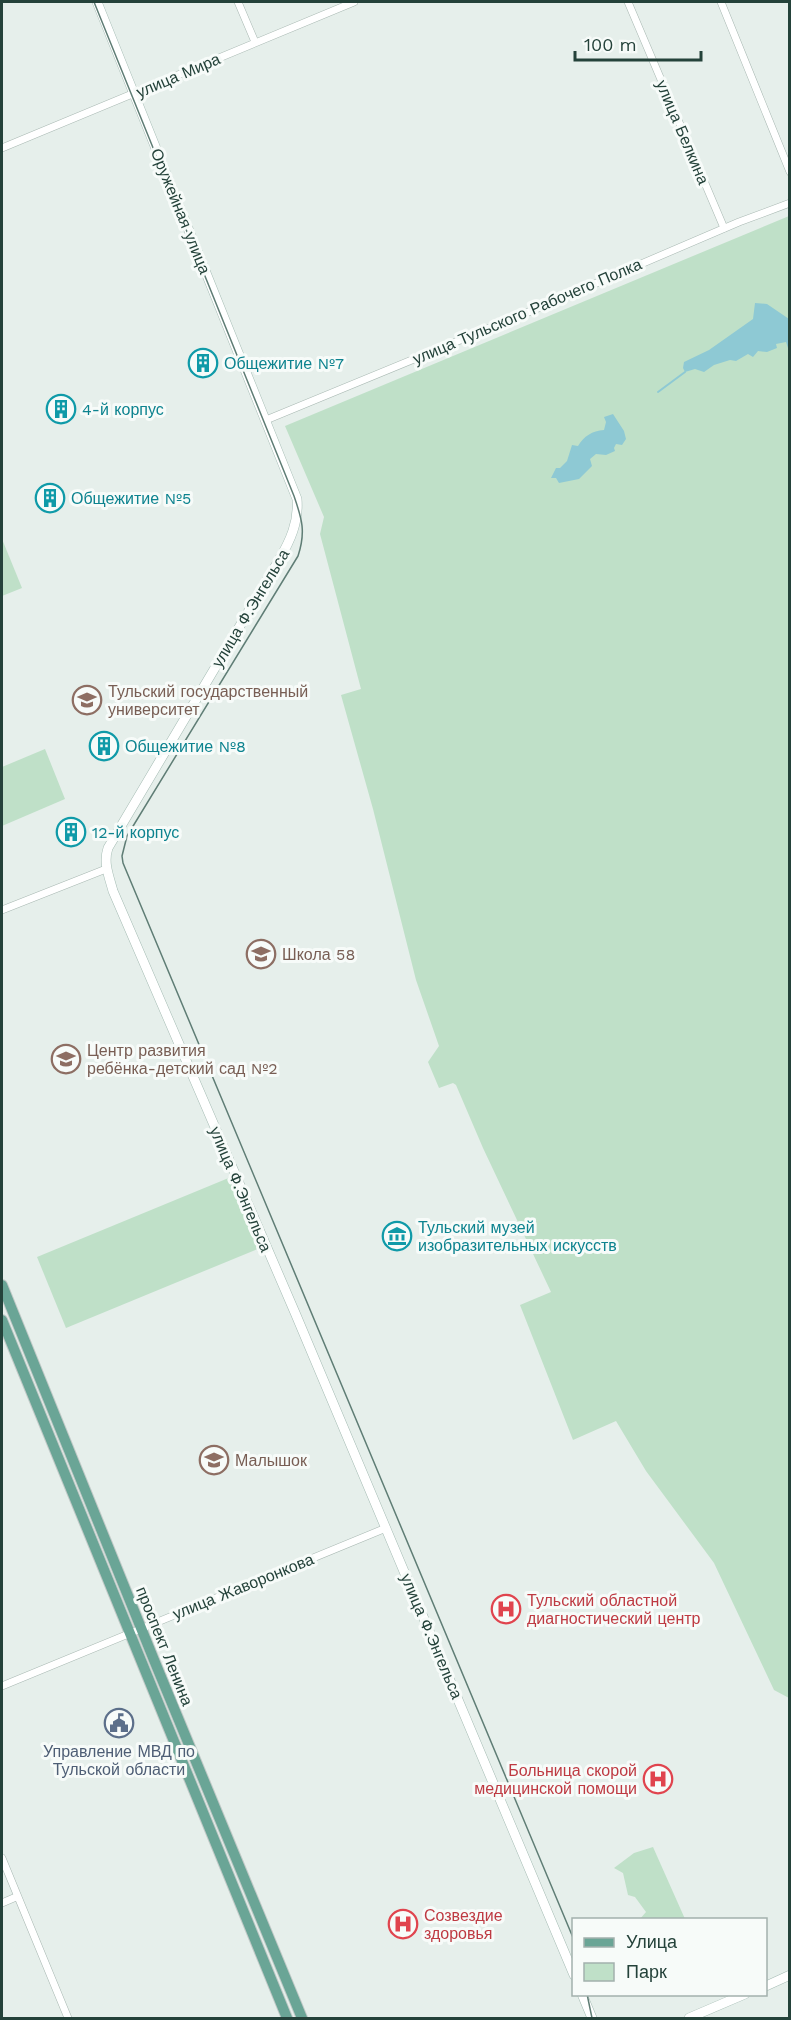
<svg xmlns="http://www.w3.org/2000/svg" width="791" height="2020" viewBox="0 0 791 2020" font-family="'Work Sans',sans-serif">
  <rect width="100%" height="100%" fill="#e6efeb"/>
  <g fill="#bfe0c8">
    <polygon points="789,216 789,1698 774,1690 714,1563 646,1471 616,1421 573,1440 520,1305 551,1292 483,1148 456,1085 453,1083 439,1088 428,1062 439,1046 416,980 373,809 341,695 361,689 320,534 324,517 285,426"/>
    <polygon points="2,539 22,588 2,596"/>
    <polygon points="45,749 65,799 2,826 2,767"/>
    <polygon points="231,1177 260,1248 66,1328 37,1257"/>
    <polygon points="653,1847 685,1919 640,1919 646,1912 635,1897 628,1895 623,1873 614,1868 634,1853"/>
  </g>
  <g fill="#8ec9d4">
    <polygon points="755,303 767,304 789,319 789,351 786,342 776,344 777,348 767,352 758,351 753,357 748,354 736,361 730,360 714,365 704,372 695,369 685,372 683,368 684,362 709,350 753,319"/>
    <path d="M613 414 624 431 626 439 622 445 616 444 614 448 615 451 606 455 596 454 590 459 592 466 579 479 559 483 556 478H551L556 468H560L567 461 572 445 578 446C584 436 592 431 604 430L606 422 604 417Z"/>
  </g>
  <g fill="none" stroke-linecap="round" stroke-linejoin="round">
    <polyline stroke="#8ec9d4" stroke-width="2" points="658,392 685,372"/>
    <g stroke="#a8b8b2" stroke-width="8">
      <g id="street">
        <polyline points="238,2 255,42"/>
        <polyline points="628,2 724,228"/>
        <polyline points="721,2 790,172"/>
        <polyline points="2,148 354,2"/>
        <polyline points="266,420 543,306 739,222 790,203"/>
        <polyline points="2,910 106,869"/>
        <polyline points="2,1686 386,1528"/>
        <polyline points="2,1858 68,2018"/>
        <polyline points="2,1903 16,1897"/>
      </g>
    </g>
    <g stroke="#a4bbb3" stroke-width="10">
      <g id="secondary">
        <path d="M97 2 297 499C299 522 290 541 279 560L108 848C103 863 109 876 113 891L296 1315 574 1975"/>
        <polyline points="766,1986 790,1975"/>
        <polyline points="582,1994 592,2018"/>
        <polyline points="689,2018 745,1994"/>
      </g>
    </g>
    <g stroke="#c2cac8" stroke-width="12">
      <g id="primary">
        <polyline points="2,1285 154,1660 302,2018"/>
        <polyline points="2,1320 287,2018"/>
      </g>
    </g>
    <use href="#street" stroke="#fff" stroke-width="7"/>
    <use href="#secondary" stroke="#fff" stroke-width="9"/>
    <use href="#primary" stroke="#6aa596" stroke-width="10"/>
    <g stroke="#5f7d75" stroke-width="1.5">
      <path d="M94 2 294 496C302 519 306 532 298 556L127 836 122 856 123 863 574 1940"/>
      <polyline points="587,1994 592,2018"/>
    </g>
  </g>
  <defs>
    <g id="building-ring" transform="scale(1.5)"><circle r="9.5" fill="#f7fbf9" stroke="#0f9aa8" stroke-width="1.5"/><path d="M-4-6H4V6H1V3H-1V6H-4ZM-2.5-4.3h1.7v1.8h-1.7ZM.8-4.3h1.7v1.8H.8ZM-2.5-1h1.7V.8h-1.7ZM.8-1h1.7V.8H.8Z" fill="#0f9aa8"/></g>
    <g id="university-ring" transform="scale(1.5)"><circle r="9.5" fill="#f7fbf9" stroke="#8d6e63" stroke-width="1.5"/><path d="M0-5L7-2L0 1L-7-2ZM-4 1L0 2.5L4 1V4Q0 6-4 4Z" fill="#8d6e63"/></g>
    <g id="school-ring" transform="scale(1.5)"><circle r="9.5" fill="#f7fbf9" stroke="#8d6e63" stroke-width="1.5"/><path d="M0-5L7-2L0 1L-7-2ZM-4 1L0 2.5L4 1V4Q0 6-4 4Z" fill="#8d6e63"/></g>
    <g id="museum-ring" transform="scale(1.5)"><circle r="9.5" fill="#f7fbf9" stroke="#0f9aa8" stroke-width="1.5"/><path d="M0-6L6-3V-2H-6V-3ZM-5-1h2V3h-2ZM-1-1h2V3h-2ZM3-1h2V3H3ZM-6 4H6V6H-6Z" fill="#0f9aa8"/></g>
    <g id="hospital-ring" transform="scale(1.5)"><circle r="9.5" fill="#f7fbf9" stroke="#e0444e" stroke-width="1.5"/><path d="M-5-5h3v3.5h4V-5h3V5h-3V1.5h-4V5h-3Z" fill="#e0444e"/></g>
    <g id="civic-ring" transform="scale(1.5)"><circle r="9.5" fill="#f7fbf9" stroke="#5c6f8a" stroke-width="1.5"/><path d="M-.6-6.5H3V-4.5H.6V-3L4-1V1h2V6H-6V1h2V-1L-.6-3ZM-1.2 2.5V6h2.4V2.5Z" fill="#5c6f8a"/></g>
  </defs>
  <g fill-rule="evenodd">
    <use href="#building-ring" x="203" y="363"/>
    <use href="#building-ring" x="61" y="409"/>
    <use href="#building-ring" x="50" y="498"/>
    <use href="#university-ring" x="87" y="700"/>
    <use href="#building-ring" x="104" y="746"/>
    <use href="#building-ring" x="71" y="832"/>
    <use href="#school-ring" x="261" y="954"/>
    <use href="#school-ring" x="66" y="1059"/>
    <use href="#museum-ring" x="397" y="1236"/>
    <use href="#school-ring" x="214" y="1460"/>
    <use href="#hospital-ring" x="506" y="1609"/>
    <use href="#civic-ring" x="119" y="1723"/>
    <use href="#hospital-ring" x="658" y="1779"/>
    <use href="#hospital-ring" x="403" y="1924"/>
  </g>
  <g text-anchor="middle" stroke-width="6" stroke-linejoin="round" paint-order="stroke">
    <g font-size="16" fill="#24423a" stroke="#f7fbf9">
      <text transform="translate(178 75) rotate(-23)" y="6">улица Мира</text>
      <text transform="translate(683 132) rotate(67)" y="6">улица Белкина</text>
      <text transform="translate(181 211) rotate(68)" y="6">Оружейная улица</text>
      <text transform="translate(527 311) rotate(-23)" y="6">улица Тульского Рабочего Полка</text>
      <text transform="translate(250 608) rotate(-59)" y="6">улица Ф.Энгельса</text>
      <text transform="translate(241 1189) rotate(67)" y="6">улица Ф.Энгельса</text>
      <text transform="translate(243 1586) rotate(-22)" y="6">улица Жаворонкова</text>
      <text transform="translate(432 1636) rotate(67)" y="6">улица Ф.Энгельса</text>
      <text transform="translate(165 1646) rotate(68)" y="6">проспект Ленина</text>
    </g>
    <g font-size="16" fill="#0d838f" stroke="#f7fbf9" text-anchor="start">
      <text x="224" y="369">Общежитие №7</text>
      <text x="82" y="415">4-й корпус</text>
      <text x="71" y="504">Общежитие №5</text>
      <text x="125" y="752">Общежитие №8</text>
      <text x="92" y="838">12-й корпус</text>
      <text x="418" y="1233">Тульский музей<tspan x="418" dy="18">изобразительных искусств</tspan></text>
    </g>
    <g font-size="16" fill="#785e54" stroke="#f7fbf9" text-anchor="start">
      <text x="108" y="697">Тульский государственный<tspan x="108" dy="18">университет</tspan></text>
      <text x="282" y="960">Школа 58</text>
      <text x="87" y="1056">Центр развития<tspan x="87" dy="18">ребёнка-детский сад №2</tspan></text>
      <text x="235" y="1466">Малышок</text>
    </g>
    <g font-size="16" fill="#be3a42" stroke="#f7fbf9" text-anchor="start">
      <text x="527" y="1606">Тульский областной<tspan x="527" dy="18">диагностический центр</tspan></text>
      <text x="637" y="1776" text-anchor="end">Больница скорой<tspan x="637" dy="18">медицинской помощи</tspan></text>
      <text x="424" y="1921">Созвездие<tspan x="424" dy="18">здоровья</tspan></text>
    </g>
    <g font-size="16" fill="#4e5e75" stroke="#f7fbf9">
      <text x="119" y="1757">Управление МВД по<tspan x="119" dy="18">Тульской области</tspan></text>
    </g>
  </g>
  <rect width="791" height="2020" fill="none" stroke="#24423a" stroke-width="6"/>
  <rect x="572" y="1918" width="195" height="78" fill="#f7fbf9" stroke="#a3b1ad" stroke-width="1.5"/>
  <rect x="584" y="1938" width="30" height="9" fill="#6aa596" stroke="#a3b1ad" stroke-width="1.5"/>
  <text x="626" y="1948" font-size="18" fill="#24423a">Улица</text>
  <rect x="584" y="1963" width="30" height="18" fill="#bfe0c8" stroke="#a3b1ad" stroke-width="1.5"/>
  <text x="626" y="1978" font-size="18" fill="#24423a">Парк</text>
  <path d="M575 51v9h126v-9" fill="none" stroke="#24423a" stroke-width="3"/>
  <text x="584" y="51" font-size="18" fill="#24423a" stroke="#f7fbf9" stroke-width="4.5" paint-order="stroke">100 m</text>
</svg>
